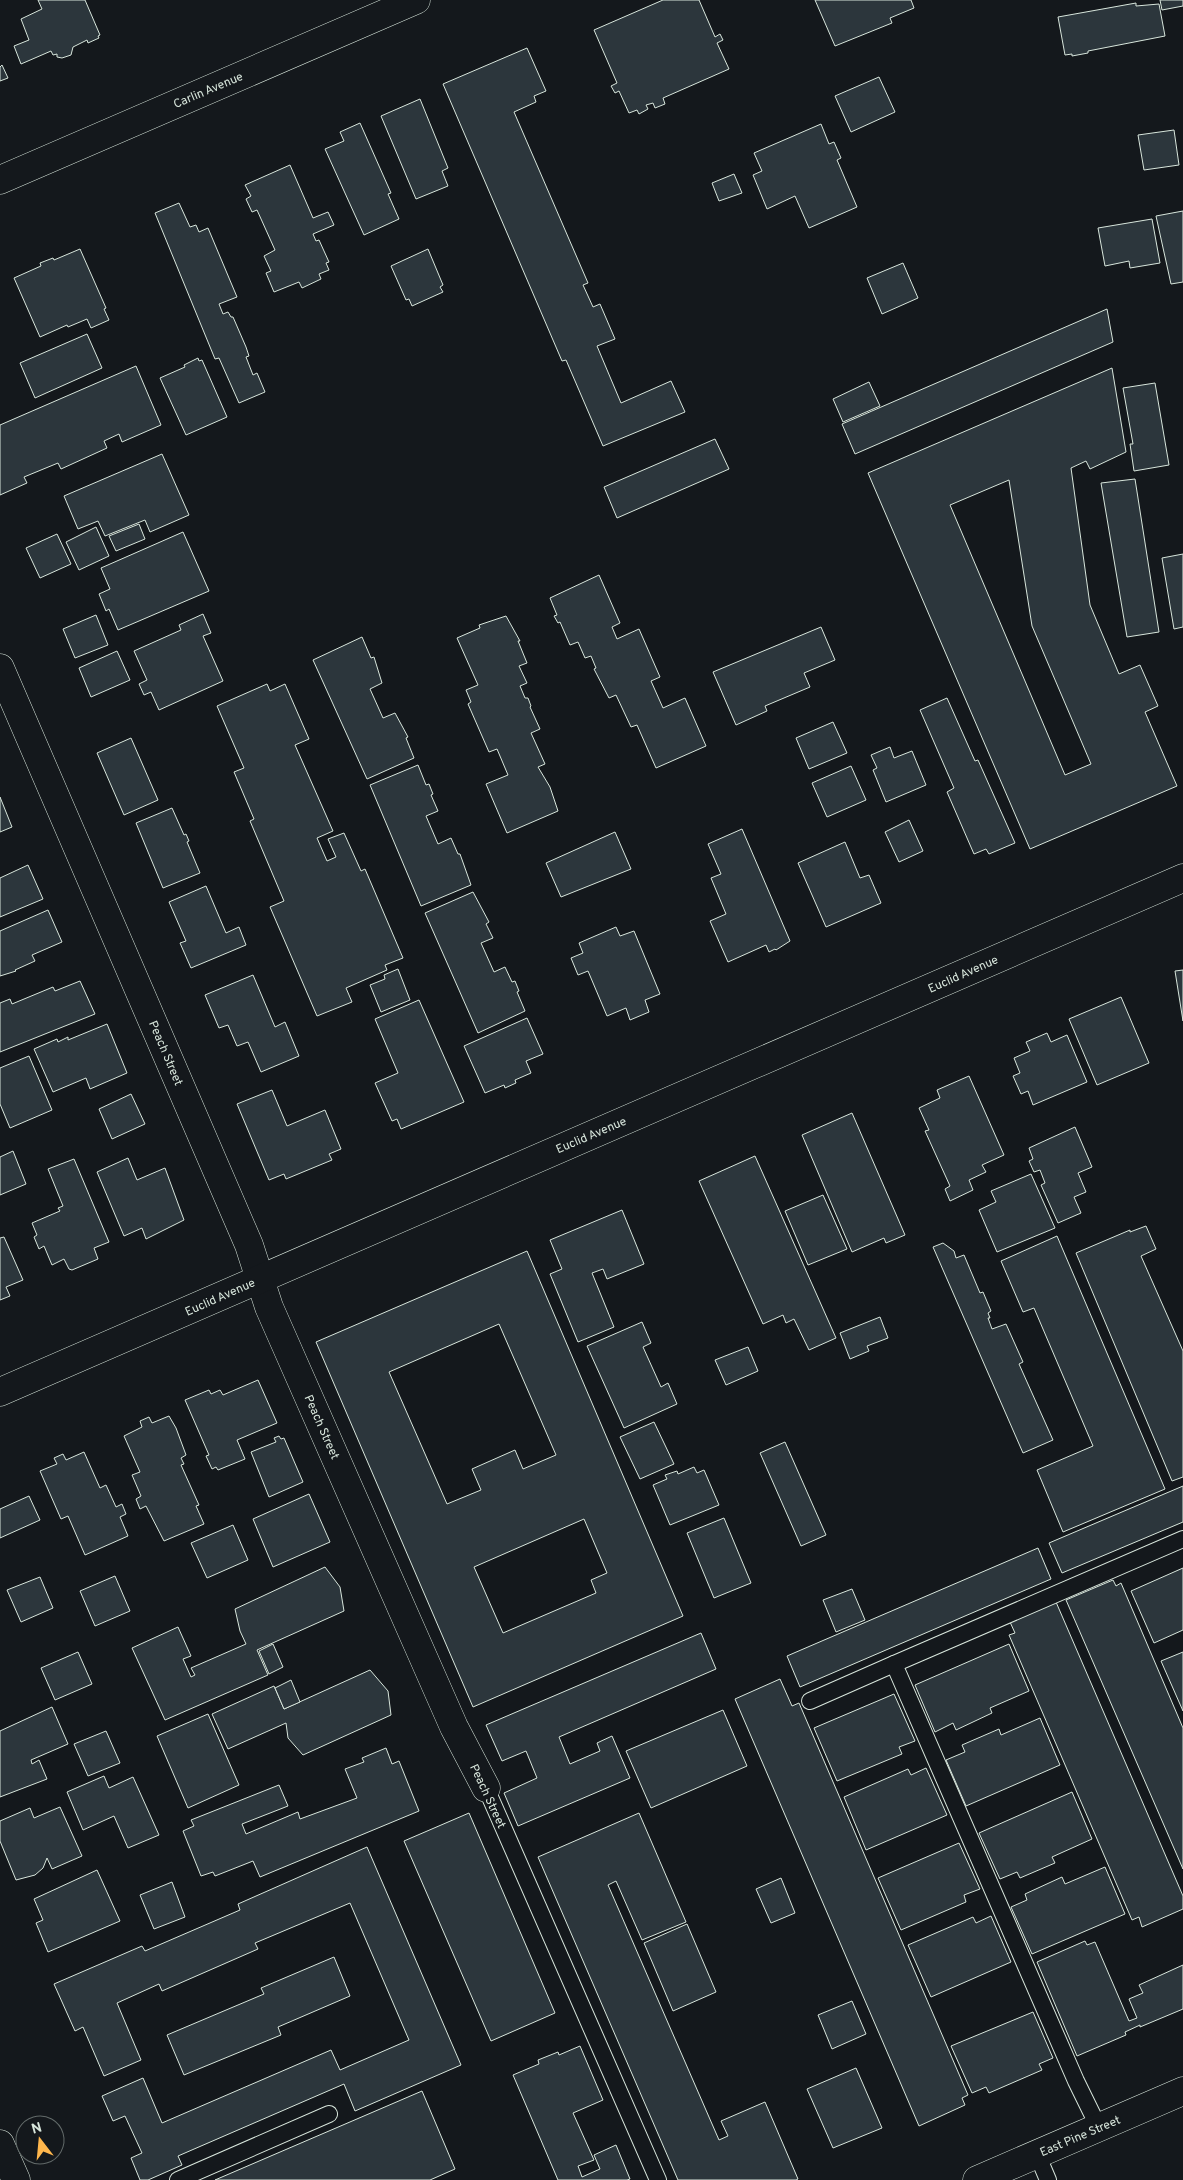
<svg xmlns="http://www.w3.org/2000/svg" width="1183" height="2180" viewBox="0 0 1183 2180" font-family="Overpass,sans-serif">
  <rect width="100%" height="100%" fill="#14181c"/>
  <g fill="#2c363c" stroke="#d8e6dc" fill-rule="evenodd">
    <polygon points="38,0 85,0 100,35 98,36 99,38 88,43 87,40 73,47 71,55 62,58 57,57 57,54 53,55 51,51 21,64 14,46 29,40 21,19 42,9"/>
    <polygon points="663,0 699,0 715,37 720,34 723,40 717,43 729,69 663,98 665,104 655,108 653,103 646,105 648,109 639,114 637,110 629,113 619,91 615,93 611,86 617,83 594,30"/>
    <polygon points="815,0 911,0 914,8 890,18 892,23 835,46"/>
    <polygon points="1160,0 1183,0 1183,6 1162,10"/>
    <polygon points="1136,3 1136,6 1159,4 1165,36 1088,51 1088,53 1072,56 1072,54 1065,55 1058,17"/>
    <polygon points="527,48 546,91 534,96 536,102 514,112 588,283 583,285 593,307 600,304 615,339 597,346 621,403 671,381 685,412 603,446 566,360 562,361 443,84"/>
    <polygon points="2,65 8,78 0,81 0,67"/>
    <polygon points="879,77 895,112 851,132 835,96"/>
    <polygon points="420,99 448,168 442,171 448,186 416,199 381,116"/>
    <polygon points="360,123 391,193 388,194 399,219 364,235 325,149 344,141 340,132"/>
    <polygon points="821,124 829,144 834,142 841,158 837,160 857,207 809,228 795,196 767,209 753,175 762,171 754,153"/>
    <polygon points="1174,130 1179,165 1144,170 1138,135"/>
    <polygon points="290,165 313,218 328,212 334,225 313,234 316,241 319,240 329,262 326,263 329,270 319,274 321,279 302,288 299,282 274,292 266,273 271,271 264,256 275,250 257,210 252,212 246,199 251,196 245,185"/>
    <polygon points="734,174 742,193 719,201 712,183"/>
    <polygon points="179,203 190,227 196,225 199,232 208,228 237,297 219,304 223,314 228,312 231,317 233,317 246,347 249,356 246,357 253,375 257,373 265,392 239,403 219,358 215,359 155,213"/>
    <polygon points="1183,211 1183,282 1171,284 1156,216"/>
    <polygon points="1152,219 1160,263 1130,268 1129,261 1105,266 1098,228"/>
    <polygon points="80,249 106,308 104,309 109,320 91,328 87,319 68,327 67,325 40,337 14,278 41,266 40,263 53,258 54,260"/>
    <polygon points="428,249 443,285 440,287 443,292 412,306 409,299 406,300 391,266"/>
    <polygon points="903,263 918,298 882,314 867,278"/>
    <polygon points="1107,309 1113,342 855,454 842,424"/>
    <polygon points="87,334 102,368 35,398 20,363"/>
    <polygon points="198,358 199,361 202,360 227,417 186,435 160,378 185,367 184,365"/>
    <polygon points="136,366 161,425 122,442 119,434 104,441 107,448 61,469 58,463 24,477 27,483 0,495 0,425"/>
    <path d="M1112 368 1126 452 1090 469 1086 461 1071 468 1090 605 1119 674 1140 665 1158 706 1145 712 1177 786 1030 849 868 473ZM1009 480 1032 626 1091 764 1065 775 950 505Z"/>
    <polygon points="869,382 880,406 843,422 833,399"/>
    <polygon points="1155,383 1169,465 1134,471 1130,444 1133,444 1123,388"/>
    <polygon points="715,439 729,469 617,518 604,487"/>
    <polygon points="162,454 189,515 150,532 145,520 105,536 98,521 78,529 64,496"/>
    <polygon points="1135,479 1159,632 1127,637 1101,483"/>
    <polygon points="139,524 145,539 116,551 109,536"/>
    <polygon points="96,527 109,556 79,570 66,542"/>
    <polygon points="183,532 209,591 118,630 109,609 106,611 99,594 110,589 101,568"/>
    <polygon points="57,534 71,564 40,578 26,548"/>
    <polygon points="1183,554 1183,627 1174,629 1162,558"/>
    <polygon points="599,575 620,623 612,627 617,639 639,629 660,677 651,681 663,708 685,698 706,746 656,768 637,725 631,727 616,695 609,698 594,669 596,668 591,656 585,658 578,642 570,645 560,622 558,623 554,616 557,615 550,598"/>
    <polygon points="203,614 211,633 203,636 223,681 159,710 151,692 144,695 139,684 147,680 134,651 181,630 179,625"/>
    <polygon points="96,615 108,645 75,658 63,629"/>
    <polygon points="506,616 520,641 518,641 527,663 519,666 527,683 520,686 525,698 528,698 531,706 530,707 540,729 531,733 545,764 538,767 550,787 558,811 507,833 486,784 508,775 497,749 489,752 468,704 471,702 466,690 478,685 457,638 480,628 479,625"/>
    <polygon points="821,627 835,660 804,673 810,687 765,706 767,711 736,725 713,672"/>
    <polygon points="362,637 371,658 374,657 382,683 370,689 383,718 395,713 408,737 406,738 414,758 367,779 313,660"/>
    <polygon points="117,651 130,680 91,697 79,668"/>
    <polygon points="267,684 270,691 285,684 309,739 295,745 333,831 317,838 327,861 336,857 328,839 344,833 361,871 365,869 403,958 385,965 387,970 346,988 352,1002 317,1016 270,907 284,901 250,821 254,819 234,772 244,768 217,706"/>
    <polygon points="947,698 975,761 978,760 1015,843 989,854 986,849 974,854 947,792 954,788 920,710"/>
    <polygon points="833,722 847,753 809,769 796,738"/>
    <polygon points="131,738 158,800 124,815 97,753"/>
    <polygon points="890,747 894,758 912,751 926,785 886,802 873,770 877,768 871,755"/>
    <polygon points="418,765 426,785 429,784 433,794 431,795 438,811 426,816 438,844 451,838 458,854 460,854 471,885 421,906 370,785"/>
    <polygon points="851,766 866,800 827,817 812,783"/>
    <polygon points="0,797 12,827 0,832"/>
    <polygon points="172,808 184,835 186,834 189,841 187,842 200,873 163,888 136,823"/>
    <polygon points="909,820 923,851 899,862 885,832"/>
    <polygon points="742,829 790,941 776,950 775,949 769,952 766,945 728,962 710,921 726,914 711,878 721,874 708,844"/>
    <polygon points="615,832 631,869 561,897 546,863"/>
    <polygon points="845,842 860,878 869,875 881,903 826,927 798,863"/>
    <polygon points="28,865 43,899 0,917 0,878"/>
    <polygon points="206,886 226,933 239,927 246,945 191,968 180,943 186,941 169,902"/>
    <polygon points="473,892 489,922 486,924 493,938 481,943 494,972 505,967 512,982 515,981 519,991 517,992 525,1011 478,1033 425,913"/>
    <polygon points="48,910 62,942 32,955 35,961 15,970 16,971 0,976 0,931"/>
    <polygon points="616,927 620,936 634,931 660,994 645,1000 649,1012 630,1020 626,1008 607,1016 588,971 578,975 571,958 583,953 579,943"/>
    <polygon points="398,969 410,1000 381,1012 370,985 385,979 384,975"/>
    <polygon points="1183,970 1183,1021 1175,971"/>
    <polygon points="253,975 275,1027 285,1022 299,1056 261,1072 248,1042 237,1046 228,1025 219,1028 205,995"/>
    <polygon points="80,981 95,1014 0,1052 0,1003 10,999 12,1004 53,987 55,991"/>
    <polygon points="1121,997 1149,1063 1097,1085 1069,1019"/>
    <polygon points="419,1000 464,1102 401,1129 397,1119 392,1121 375,1083 398,1073 375,1019"/>
    <polygon points="527,1018 543,1054 526,1061 531,1073 515,1080 516,1083 505,1088 504,1085 485,1093 464,1046"/>
    <polygon points="107,1024 127,1073 90,1089 86,1078 53,1092 34,1049 57,1039 58,1042 68,1037 68,1040"/>
    <polygon points="1047,1033 1051,1042 1067,1035 1087,1082 1033,1105 1028,1091 1021,1094 1013,1076 1020,1073 1014,1058 1030,1051 1026,1042"/>
    <polygon points="29,1056 52,1110 10,1128 0,1104 0,1068"/>
    <polygon points="969,1076 1004,1155 982,1165 986,1172 969,1180 973,1190 950,1201 945,1189 950,1186 925,1131 929,1130 919,1108 940,1098 937,1090"/>
    <polygon points="272,1090 287,1126 325,1110 341,1149 329,1154 332,1160 286,1179 284,1174 269,1180 237,1104"/>
    <polygon points="131,1094 145,1124 112,1139 99,1109"/>
    <polygon points="852,1113 905,1235 886,1243 884,1238 852,1252 802,1135"/>
    <polygon points="1075,1127 1092,1167 1078,1173 1086,1192 1074,1197 1081,1213 1058,1223 1041,1185 1045,1183 1040,1170 1034,1172 1029,1161 1033,1159 1029,1148"/>
    <polygon points="13,1151 26,1184 0,1195 0,1157"/>
    <polygon points="755,1156 836,1338 809,1350 794,1319 786,1323 783,1315 763,1324 699,1181"/>
    <polygon points="128,1158 137,1180 165,1168 184,1220 146,1239 142,1228 124,1236 97,1172"/>
    <polygon points="74,1159 109,1242 94,1248 98,1259 72,1270 69,1269 64,1259 52,1265 44,1246 39,1249 34,1237 37,1235 32,1223 60,1211 58,1208 63,1206 48,1169"/>
    <polygon points="1031,1174 1055,1228 997,1252 979,1210 996,1202 991,1191"/>
    <polygon points="823,1195 847,1249 808,1265 785,1211"/>
    <polygon points="622,1210 644,1264 607,1279 603,1269 592,1273 614,1327 578,1342 550,1274 562,1269 550,1240"/>
    <polygon points="1146,1226 1156,1249 1141,1256 1183,1351 1183,1477 1172,1481 1076,1253 1130,1230 1130,1232"/>
    <polygon points="1057,1236 1165,1489 1063,1532 1037,1470 1093,1446 1034,1308 1023,1312 1001,1261"/>
    <polygon points="4,1237 23,1280 6,1287 10,1296 0,1300 0,1238"/>
    <polygon points="943,1243 954,1251 956,1258 964,1255 980,1293 983,1292 991,1311 988,1313 990,1318 988,1318 992,1329 1006,1324 1023,1362 1019,1364 1053,1440 1023,1453 933,1247"/>
    <path d="M527 1251 683 1616 473 1707 316 1342ZM499 1324 556 1455 523 1469 515 1450 472 1469 481 1490 447 1504 389 1372ZM584 1519 607 1573 591 1580 596 1593 503 1633 474 1567Z"/>
    <polygon points="880,1317 888,1338 867,1346 869,1351 850,1359 840,1333"/>
    <polygon points="642,1322 651,1343 643,1347 661,1387 668,1383 677,1404 624,1428 587,1346"/>
    <polygon points="748,1347 758,1371 726,1385 715,1360"/>
    <polygon points="258,1380 277,1423 237,1440 245,1459 218,1470 216,1467 212,1469 206,1456 209,1455 185,1400 209,1390 211,1394 220,1390 223,1395"/>
    <polygon points="169,1416 176,1428 186,1455 181,1458 184,1464 181,1465 199,1505 196,1506 204,1524 164,1541 146,1506 140,1509 136,1499 141,1496 132,1475 140,1472 124,1436 142,1427 140,1421 149,1417 152,1423"/>
    <polygon points="654,1422 674,1464 640,1479 620,1437"/>
    <polygon points="279,1436 281,1439 284,1438 303,1482 269,1497 251,1452 276,1442 274,1438"/>
    <polygon points="785,1442 826,1535 801,1546 760,1453"/>
    <polygon points="84,1452 100,1488 106,1485 116,1507 122,1504 126,1514 120,1517 128,1536 85,1555 68,1516 61,1519 40,1471 57,1464 54,1458 63,1454 66,1460"/>
    <polygon points="694,1467 697,1473 704,1470 719,1505 670,1525 653,1485 667,1479 665,1475 677,1471 678,1474"/>
    <polygon points="1183,1486 1183,1522 1062,1573 1049,1543"/>
    <polygon points="309,1494 330,1542 273,1567 253,1519"/>
    <polygon points="29,1496 40,1520 0,1538 0,1509"/>
    <polygon points="724,1518 751,1583 714,1598 687,1533"/>
    <polygon points="233,1525 248,1560 207,1578 191,1543"/>
    <polygon points="1038,1548 1051,1579 800,1687 787,1656"/>
    <polygon points="325,1567 340,1587 344,1611 257,1650 268,1675 165,1720 132,1648 178,1627 191,1656 183,1659 191,1677 195,1675 191,1668 246,1644 240,1631 235,1609"/>
    <polygon points="1183,1568 1183,1630 1154,1643 1131,1591"/>
    <polygon points="115,1576 130,1611 95,1626 80,1591"/>
    <polygon points="40,1577 53,1608 21,1622 7,1590"/>
    <polygon points="1113,1580 1116,1586 1121,1583 1183,1728 1183,1869 1066,1600"/>
    <polygon points="852,1589 865,1620 836,1632 823,1600"/>
    <polygon points="1056,1602 1183,1896 1183,1909 1142,1927 1139,1917 1132,1920 1009,1635 1015,1633 1010,1622"/>
    <polygon points="701,1633 716,1669 559,1737 570,1764 600,1751 597,1743 612,1736 630,1778 518,1826 504,1793 537,1778 526,1751 502,1761 486,1725"/>
    <polygon points="273,1644 283,1667 269,1674 259,1651"/>
    <polygon points="1009,1644 1029,1691 990,1708 992,1713 956,1730 953,1723 935,1732 915,1685"/>
    <polygon points="78,1652 92,1684 55,1700 41,1668"/>
    <polygon points="1183,1652 1183,1711 1161,1661"/>
    <polygon points="370,1670 388,1691 391,1715 303,1755 288,1738 286,1723 228,1749 212,1714 274,1686 284,1709"/>
    <polygon points="780,1679 792,1706 799,1703 968,2095 962,2098 965,2105 919,2126 735,1699"/>
    <polygon points="291,1680 300,1702 284,1709 275,1688"/>
    <polygon points="894,1694 915,1741 899,1747 902,1754 837,1781 814,1728"/>
    <polygon points="52,1707 68,1744 31,1760 32,1764 39,1760 47,1779 0,1797 0,1731"/>
    <polygon points="723,1710 747,1766 651,1808 626,1751"/>
    <polygon points="208,1714 239,1785 188,1808 157,1736"/>
    <polygon points="1040,1718 1060,1765 966,1806 946,1760 965,1752 962,1745 999,1729 1001,1735"/>
    <polygon points="106,1731 120,1763 88,1776 74,1744"/>
    <polygon points="386,1748 392,1764 399,1761 419,1811 260,1877 253,1861 215,1876 213,1872 201,1876 183,1831 194,1826 191,1820 279,1785 288,1806 242,1824 246,1834 298,1812 300,1819 357,1798 345,1769 364,1762 362,1758"/>
    <polygon points="926,1768 947,1815 866,1850 844,1797 908,1769 911,1775"/>
    <polygon points="104,1776 109,1788 133,1777 159,1835 128,1848 114,1816 83,1830 67,1792"/>
    <polygon points="1072,1792 1092,1839 1052,1857 1055,1863 1020,1878 1017,1872 1000,1879 979,1833"/>
    <polygon points="60,1807 82,1856 52,1869 47,1858 43,1868 35,1875 16,1880 0,1841 0,1821 30,1808 34,1818"/>
    <polygon points="469,1813 555,2013 491,2041 404,1841"/>
    <polygon points="639,1813 686,1922 642,1940 616,1881 608,1885 719,2140 728,2136 721,2121 765,2102 798,2179 796,2180 678,2180 538,1857"/>
    <polygon points="959,1843 980,1889 964,1895 966,1902 901,1930 878,1878"/>
    <polygon points="367,1847 461,2065 355,2111 344,2084 178,2156 182,2165 148,2180 140,2180 131,2158 142,2153 125,2116 113,2121 102,2096 143,2078 162,2123 331,2050 340,2070 409,2040 350,1903 255,1943 258,1949 162,1991 159,1984 117,2003 141,2060 104,2076 83,2027 75,2031 54,1984 142,1946 145,1951 240,1910 238,1904"/>
    <polygon points="1105,1867 1125,1914 1032,1954 1011,1907 1027,1900 1025,1894 1062,1877 1065,1884"/>
    <polygon points="97,1870 120,1921 48,1952 36,1923 43,1920 34,1899"/>
    <polygon points="781,1878 795,1913 771,1923 756,1889"/>
    <polygon points="172,1882 185,1917 154,1929 140,1895"/>
    <polygon points="991,1916 1011,1962 931,1997 908,1945 973,1917 976,1923"/>
    <polygon points="687,1924 716,1992 673,2011 644,1943"/>
    <polygon points="1085,1941 1087,1945 1095,1942 1129,2021 1137,2018 1129,1999 1143,1993 1139,1985 1183,1965 1183,2009 1140,2027 1140,2025 1125,2032 1126,2035 1077,2056 1037,1962"/>
    <polygon points="334,1957 350,1996 278,2027 281,2035 184,2075 167,2035 264,1994 261,1988"/>
    <polygon points="852,2001 866,2034 832,2049 818,2015"/>
    <polygon points="1033,2012 1053,2058 1039,2064 1042,2070 989,2093 986,2087 972,2093 951,2046"/>
    <polygon points="580,2046 603,2100 573,2113 594,2160 578,2166 582,2177 600,2169 594,2155 616,2145 630,2179 627,2180 558,2180 513,2075 539,2064 538,2060 558,2052 559,2055"/>
    <polygon points="856,2068 882,2128 833,2148 807,2089"/>
    <polygon points="422,2091 455,2169 430,2180 215,2180"/>
  </g>
  <g fill="none" stroke-linecap="round" stroke-linejoin="round">
    <g stroke="#d8e6dc" stroke-width="18">
      <g id="lane">
        <polyline points="810,1701 894,1664"/>
        <polyline points="486,1788 658,2180"/>
        <polyline points="1099,2128 1076,2081 894,1664 1183,1539"/>
        <polyline points="1037,2154 1048,2180"/>
        <polyline points="178,2180 329,2114"/>
      </g>
    </g>
    <g stroke="#d8e6dc" stroke-width="29">
      <g id="street">
        <polyline points="0,180 416,0"/>
        <polyline points="0,668 249,1245 269,1307 454,1727 486,1788"/>
        <polyline points="0,1392 1183,878"/>
        <polyline points="977,2180 1183,2091"/>
      </g>
    </g>
    <g stroke="#d8e6dc" stroke-width="29">
      <polyline id="secondary" points="0,2144 16,2180"/>
    </g>
    <use href="#lane" stroke="#14181c" stroke-width="16"/>
    <use href="#street" stroke="#14181c" stroke-width="28"/>
    <use href="#secondary" stroke="#14181c" stroke-width="28"/>
  </g>
  <g text-anchor="middle" stroke-width="4" stroke-linejoin="round" paint-order="stroke">
    <g font-size="12" fill="#d8e6dc" stroke="#14181c">
      <text transform="translate(208 90) rotate(-23)" y="4">Carlin Avenue</text>
      <text transform="translate(963 974) rotate(-24)" y="4">Euclid Avenue</text>
      <text transform="translate(166 1053) rotate(67)" y="4">Peach Street</text>
      <text transform="translate(591 1135) rotate(-23)" y="4">Euclid Avenue</text>
      <text transform="translate(220 1297) rotate(-24)" y="4">Euclid Avenue</text>
      <text transform="translate(322 1427) rotate(66)" y="4">Peach Street</text>
      <text transform="translate(488 1796) rotate(65)" y="4">Peach Street</text>
      <text transform="translate(1080 2136) rotate(-23)" y="4">East Pine Street</text>
    </g>
  </g>
  <g transform="translate(40 2140) rotate(344)"><circle r="24" fill="#14181c" stroke="#626a69"/>
  <path d="M0-4L9 19L0 12L-9 19Z" fill="#ffb74d"/>
  <text y="-8" font-size="14" font-weight="bold" text-anchor="middle" fill="#d8e6dc">N</text>
  </g>
</svg>
